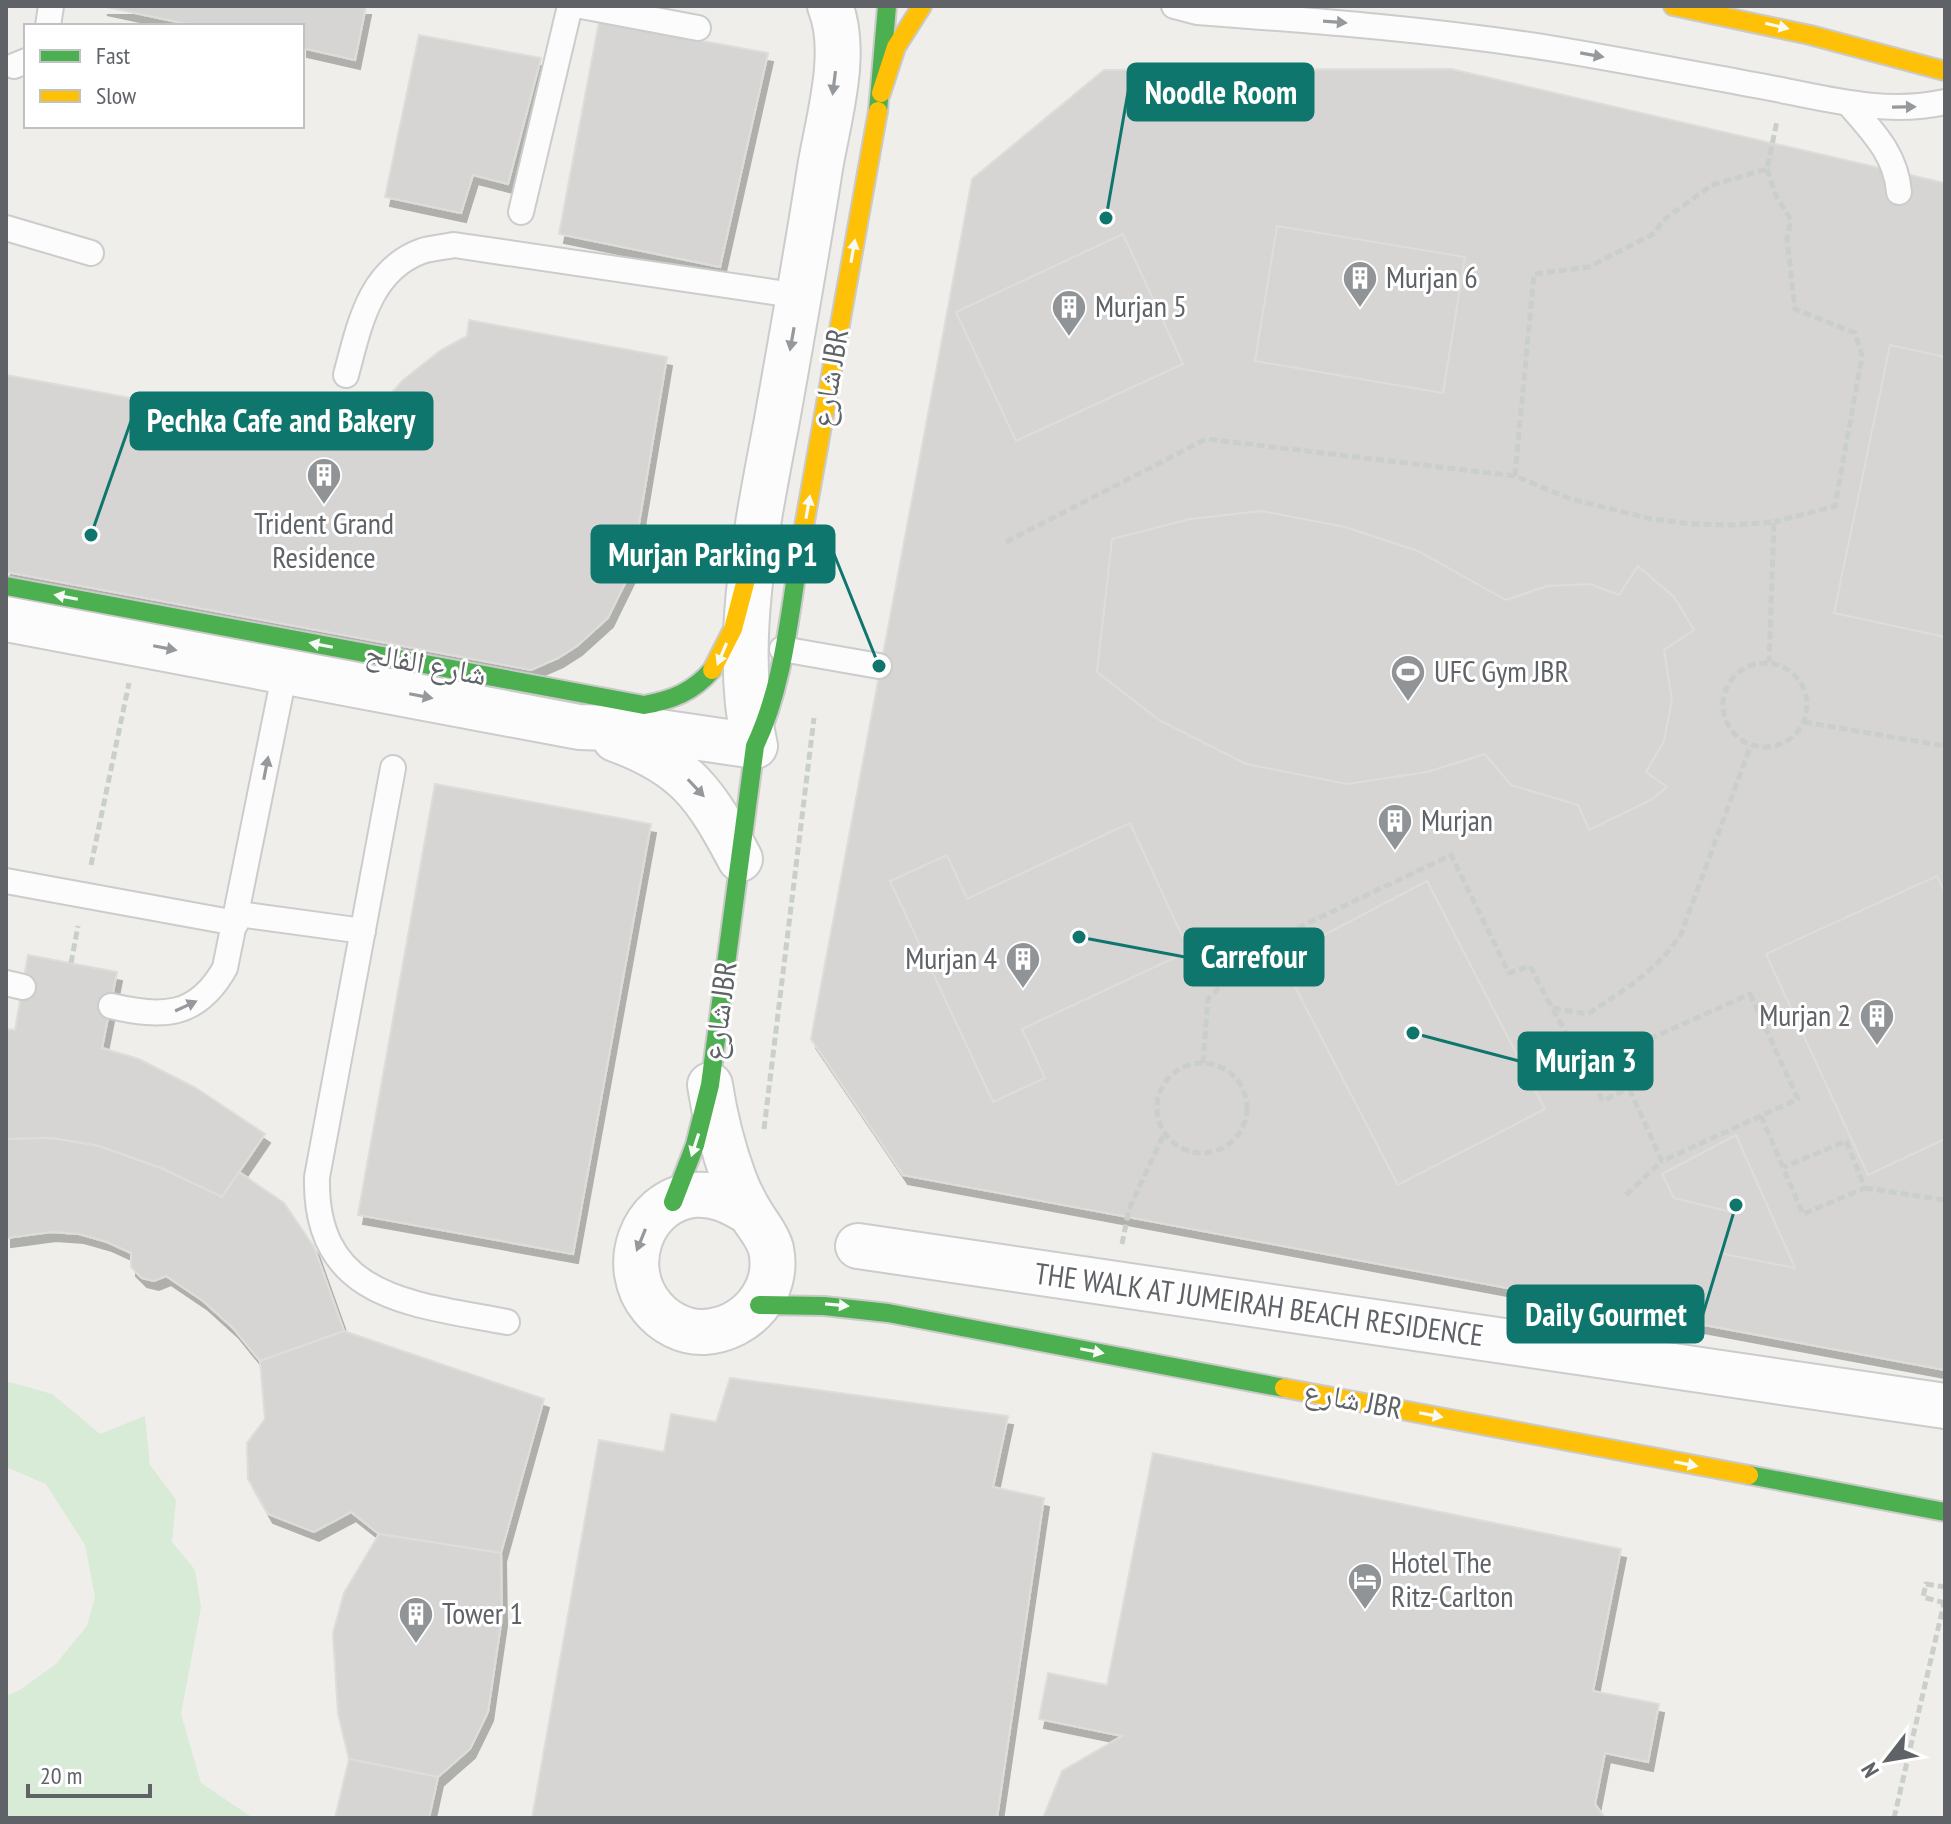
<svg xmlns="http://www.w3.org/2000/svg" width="1951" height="1824" viewBox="0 0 1951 1824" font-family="'PT Sans Narrow','Noto Naskh Arabic',sans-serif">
  <defs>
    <filter id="shadow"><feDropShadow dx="5" dy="9" stdDeviation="0" flood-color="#0004"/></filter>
  </defs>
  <rect width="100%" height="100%" fill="#efeeea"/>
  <polygon fill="#d8ebd6" points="6,1381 52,1394 100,1434 145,1416 150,1465 176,1500 172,1542 195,1570 201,1607 181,1714 201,1783 253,1818 6,1818 6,1696 20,1690 56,1664 87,1626 95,1597 85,1545 46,1484 6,1467"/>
  <g fill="#d6d5d3" stroke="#deddd9" stroke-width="2" filter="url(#shadow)">
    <polygon points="102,6 366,6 355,60 302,48 302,26 196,26"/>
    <polygon points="599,22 768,53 720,267 559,234"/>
    <polygon points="419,35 541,58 508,184 473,175 461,213 385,197"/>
    <polygon points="1451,69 1945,183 1945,1370 903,1175 811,1039 972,179 1104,70"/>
    <polygon points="1277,226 1465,257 1443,393 1255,361"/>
    <polygon points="1123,234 1183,364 1016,441 956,312"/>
    <polygon points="469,320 667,357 631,571 608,618 577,646 558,658 531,670 6,572 6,375 363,441 389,396 402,381 441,350 467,336"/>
    <polygon points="1890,345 1945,357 1945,637 1834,613"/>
    <polygon points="1261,511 1345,527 1418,551 1506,600 1547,586 1590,584 1619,595 1638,566 1674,597 1694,630 1664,650 1672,700 1664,741 1646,772 1667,787 1651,800 1589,830 1578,805 1511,785 1485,754 1427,772 1347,784 1246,764 1159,720 1097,672 1112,539 1190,519"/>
    <polygon points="435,784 651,824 573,1254 358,1215"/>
    <polygon points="1130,823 1189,951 1022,1029 1045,1078 993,1102 890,881 947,855 967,899"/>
    <polygon points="1937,876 1945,893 1945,1139 1868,1175 1766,954"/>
    <polygon points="1427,881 1545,1109 1398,1185 1280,958"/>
    <polygon points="28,955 117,972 102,1048 139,1059 196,1088 265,1134 222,1197 163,1169 99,1146 52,1138 6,1139 6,1029 15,1030"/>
    <polygon points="1736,1135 1795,1268 1719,1253 1735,1213 1674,1198 1662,1174"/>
    <polygon points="51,1138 99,1146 163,1169 222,1197 239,1172 284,1203 314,1247 344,1331 260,1361 234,1329 203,1301 166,1276 154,1281 142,1278 131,1267 131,1253 107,1242 79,1234 51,1232 6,1238 6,1139"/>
    <polygon points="344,1331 544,1399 501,1553 379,1534 351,1512 314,1532 268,1514 248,1479 247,1443 265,1419 260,1361"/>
    <polygon points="730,1378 1008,1416 993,1487 1044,1498 997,1818 532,1818 599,1440 664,1452 671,1414 716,1422"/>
    <polygon points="1153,1453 1621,1549 1593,1691 1659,1704 1648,1762 1605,1753 1595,1804 1605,1818 1043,1818 1062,1771 1122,1736 1039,1719 1048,1673 1107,1685"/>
    <polygon points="379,1534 501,1553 502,1617 488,1712 470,1749 438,1777 349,1759 338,1714 333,1633 344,1593"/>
    <polygon points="349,1759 438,1777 429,1818 335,1818"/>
  </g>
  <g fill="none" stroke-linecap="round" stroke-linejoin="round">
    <g stroke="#cbcccc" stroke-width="28">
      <g id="lane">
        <polyline points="581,6 698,28"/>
        <path d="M1174 6 1197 12C1319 21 1440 30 1561 50 1633 62 1705 76 1776 89 1832 100 1888 115 1945 102"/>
        <polyline points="48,26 51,6"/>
        <polyline points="14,66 26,61"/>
        <path d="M1848 103C1872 131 1896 154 1899 192"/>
        <polyline points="521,212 570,6"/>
        <polyline points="6,228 91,253"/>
        <path d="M346 375C359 327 369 270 422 251 432 248 444 247 454 245L800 296"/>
        <polyline points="782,649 879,666"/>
        <path d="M393 768 317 1177C314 1300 414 1304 507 1322"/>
        <polyline points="6,881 236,923"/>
        <polyline points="238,914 363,931"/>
        <polyline points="6,983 23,987"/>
        <path d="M111 1006C162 1018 197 1018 225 968L285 671"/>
      </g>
    </g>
    <g stroke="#cbcccc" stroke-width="48">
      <g id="street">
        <path d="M6 619 579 727 639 729 755 746C731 644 758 522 777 420 792 336 807 252 820 168 828 120 849 52 830 6"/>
        <path d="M615 739C687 765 706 795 740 859"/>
        <path d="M710 1085C715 1118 723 1149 734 1179 738 1190 744 1202 750 1212 757 1225 767 1234 771 1249 780 1292 747 1329 704 1332 684 1333 664 1322 652 1307 619 1268 640 1201 694 1195 715 1193 733 1202 750 1213"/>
        <polyline points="858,1246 1945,1406"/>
      </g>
    </g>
    <g stroke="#cacacb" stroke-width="22">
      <g id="fast">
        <polyline points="878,111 887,6"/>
        <path d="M6 586 644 705C672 700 693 692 712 670"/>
        <path d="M673 1202 695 1145 710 1085 755 746C785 683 790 607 802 538"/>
        <polyline points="759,1305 824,1306 888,1313 1284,1388"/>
        <polyline points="1749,1475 1945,1512"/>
      </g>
    </g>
    <g stroke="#cacacb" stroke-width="22">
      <g id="slow">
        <polyline points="1673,6 1810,35 1945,71"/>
        <polyline points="881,93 896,47 922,6"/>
        <polyline points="802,538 878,111"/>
        <polyline points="712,670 733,629 753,553"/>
        <polyline points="1284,1388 1749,1475"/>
      </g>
    </g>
    <g stroke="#cacfcc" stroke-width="5" stroke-dasharray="8 4" stroke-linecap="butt">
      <polyline points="1767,169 1776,196 1791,220 1787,238 1795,309 1855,333 1862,356 1835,506 1774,522"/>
      <polyline points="1515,476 1534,274 1589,267 1655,233 1662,221 1712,185 1767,169 1777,121"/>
      <polyline points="1006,542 1206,439 1515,476 1571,499 1651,519 1691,524 1733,525 1774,522 1769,662"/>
      <circle cx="1765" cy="705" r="42"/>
      <polyline points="1804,722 1945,746"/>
      <polyline points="91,865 129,683"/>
      <polyline points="71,963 78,926"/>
      <polygon points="1750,994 1798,1099 1662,1161 1614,1055"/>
      <polyline points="1553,1009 1603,1101 1628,1088"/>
      <circle cx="1202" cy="1108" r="45"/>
      <path d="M1203 1063 1208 999 1260 946 1451 855 1509 973 1530 966 1552 1008 1588 1014C1625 989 1656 972 1681 934L1751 745"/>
      <polyline points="1761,1116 1803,1214 1865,1188 1846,1141 1784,1167"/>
      <polyline points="764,1129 814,718"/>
      <polyline points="1865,1188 1945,1200"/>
      <polyline points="1626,1195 1662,1161"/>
      <polyline points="1122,1244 1129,1209 1164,1134"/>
      <polyline points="1945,1603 1923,1597 1926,1584 1945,1587"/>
      <polyline points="1894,1818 1944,1603"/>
    </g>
    <use href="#lane" stroke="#fdfcfc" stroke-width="24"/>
    <use href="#street" stroke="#fdfcfc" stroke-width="44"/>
    <use href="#fast" stroke="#4caf50" stroke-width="18"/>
    <use href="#slow" stroke="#ffc107" stroke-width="18"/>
  </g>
  <defs><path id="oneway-solid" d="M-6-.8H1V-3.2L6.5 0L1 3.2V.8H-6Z" transform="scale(2)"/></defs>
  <g fill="#96999c">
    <use href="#oneway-solid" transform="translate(1335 22) rotate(4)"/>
    <use href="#oneway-solid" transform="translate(1592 55) rotate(10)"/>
    <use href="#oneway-solid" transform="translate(834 83) rotate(97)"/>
    <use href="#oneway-solid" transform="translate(1904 107) rotate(-1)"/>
    <use href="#oneway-solid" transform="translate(792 339) rotate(100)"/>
    <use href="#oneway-solid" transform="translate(165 648) rotate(11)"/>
    <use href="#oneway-solid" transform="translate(421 696) rotate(11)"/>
    <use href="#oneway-solid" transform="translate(266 768) rotate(-79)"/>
    <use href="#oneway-solid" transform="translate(696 788) rotate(47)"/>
    <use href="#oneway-solid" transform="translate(186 1006) rotate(-25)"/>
    <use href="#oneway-solid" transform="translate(641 1240) rotate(112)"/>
  </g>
  <g fill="#f6fbf6">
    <use href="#oneway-solid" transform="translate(1777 26) rotate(13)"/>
    <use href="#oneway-solid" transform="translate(853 251) rotate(-80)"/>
    <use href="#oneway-solid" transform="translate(808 507) rotate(-80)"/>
    <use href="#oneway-solid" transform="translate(66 597) rotate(-169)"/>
    <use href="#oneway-solid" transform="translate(321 645) rotate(-169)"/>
    <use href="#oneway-solid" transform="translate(722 654) rotate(113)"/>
    <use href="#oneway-solid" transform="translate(695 1145) rotate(108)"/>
    <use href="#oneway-solid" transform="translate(837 1305) rotate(5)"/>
    <use href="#oneway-solid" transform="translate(1092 1351) rotate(11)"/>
    <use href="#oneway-solid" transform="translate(1431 1415) rotate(11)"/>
    <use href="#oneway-solid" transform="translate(1686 1464) rotate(11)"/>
  </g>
  <defs>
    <g id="building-pin" transform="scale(1.8)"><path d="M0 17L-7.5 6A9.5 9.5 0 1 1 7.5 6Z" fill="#919496" stroke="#fff"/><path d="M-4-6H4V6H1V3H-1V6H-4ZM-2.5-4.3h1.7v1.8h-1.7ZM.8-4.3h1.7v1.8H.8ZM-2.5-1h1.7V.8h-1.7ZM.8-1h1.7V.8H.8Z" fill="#fff"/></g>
    <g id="stadium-pin" transform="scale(1.8)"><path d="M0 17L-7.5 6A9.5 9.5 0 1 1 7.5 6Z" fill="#919496" stroke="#fff"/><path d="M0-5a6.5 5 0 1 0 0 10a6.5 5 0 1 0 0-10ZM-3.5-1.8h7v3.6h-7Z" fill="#fff"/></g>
    <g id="hotel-pin" transform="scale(1.8)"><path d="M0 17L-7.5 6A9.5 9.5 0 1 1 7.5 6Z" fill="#919496" stroke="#fff"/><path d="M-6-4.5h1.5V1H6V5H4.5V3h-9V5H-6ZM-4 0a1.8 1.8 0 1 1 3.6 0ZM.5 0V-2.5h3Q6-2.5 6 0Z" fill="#fff"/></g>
  </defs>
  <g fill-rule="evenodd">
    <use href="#building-pin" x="1360" y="278"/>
    <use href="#building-pin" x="1069" y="307"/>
    <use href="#building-pin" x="324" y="475"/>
    <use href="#stadium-pin" x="1408" y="672"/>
    <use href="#building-pin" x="1395" y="821"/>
    <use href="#building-pin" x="1023" y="959"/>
    <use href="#building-pin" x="1877" y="1016"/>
    <use href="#hotel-pin" x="1365" y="1580"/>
    <use href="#building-pin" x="416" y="1614"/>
  </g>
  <g text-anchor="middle" stroke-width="6" stroke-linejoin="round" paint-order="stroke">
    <g font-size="30" fill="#5f6368" stroke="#fff" text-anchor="start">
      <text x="1386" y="288">Murjan 6</text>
      <text x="1095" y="317">Murjan 5</text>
      <text x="324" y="534" text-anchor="middle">Trident Grand<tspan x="324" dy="34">Residence</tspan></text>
      <text x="1434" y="682">UFC Gym JBR</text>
      <text x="1421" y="831">Murjan</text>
      <text x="997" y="969" text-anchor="end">Murjan 4</text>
      <text x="1851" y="1026" text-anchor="end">Murjan 2</text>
      <text x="1391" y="1573">Hotel The<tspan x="1391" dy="34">Ritz-Carlton</tspan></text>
      <text x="442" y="1624">Tower 1</text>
    </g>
    <g font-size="30" fill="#5f6368" stroke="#fff">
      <text transform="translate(830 378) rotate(-80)" y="10">شارع JBR</text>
      <text transform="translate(426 664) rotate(11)" y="10">شارع الفالح</text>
      <text transform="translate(720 1011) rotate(-82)" y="10">شارع JBR</text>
      <text transform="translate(1259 1305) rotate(8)" y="10">THE WALK AT JUMEIRAH BEACH RESIDENCE</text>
      <text transform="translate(1353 1400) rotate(11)" y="10">شارع JBR</text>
    </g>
  </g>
  <path fill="none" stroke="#0f766e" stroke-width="3" d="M1106 218L1128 92M91 535L131 421M879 666L834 554M1079 937L1185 957M1413 1033L1519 1061M1736 1205L1703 1314"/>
  <g fill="#0f766e" stroke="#fff" stroke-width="3">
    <circle cx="1106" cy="218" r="8"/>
    <circle cx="91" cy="535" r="8"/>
    <circle cx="879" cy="666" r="8"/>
    <circle cx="1079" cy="937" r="8"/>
    <circle cx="1413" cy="1033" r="8"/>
    <circle cx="1736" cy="1205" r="8"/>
  </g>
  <g fill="#0f766e" stroke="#0f766e" stroke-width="3">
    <rect x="1128" y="64" width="185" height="56" rx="8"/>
    <rect x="131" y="393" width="301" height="56" rx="8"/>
    <rect x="592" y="526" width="242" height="56" rx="8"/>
    <rect x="1185" y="929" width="138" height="56" rx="8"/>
    <rect x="1519" y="1033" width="133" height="56" rx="8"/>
    <rect x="1508" y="1286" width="195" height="56" rx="8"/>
  </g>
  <g font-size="32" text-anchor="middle" font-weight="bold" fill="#fff">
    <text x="1221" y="104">Noodle Room</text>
    <text x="281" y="432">Pechka Cafe and Bakery</text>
    <text x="713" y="566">Murjan Parking P1</text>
    <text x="1254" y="968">Carrefour</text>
    <text x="1586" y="1072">Murjan 3</text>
    <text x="1606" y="1326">Daily Gourmet</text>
  </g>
  <rect width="1951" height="1824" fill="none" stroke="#5f6368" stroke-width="16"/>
  <rect x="24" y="24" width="280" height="104" fill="#ffffff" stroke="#bfc1c3" stroke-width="2"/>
  <rect x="40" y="50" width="40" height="12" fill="#4caf50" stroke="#bfc1c3" stroke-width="2"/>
  <text x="96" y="64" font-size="24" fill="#5f6368">Fast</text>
  <rect x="40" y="90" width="40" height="12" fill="#ffc107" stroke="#bfc1c3" stroke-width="2"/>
  <text x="96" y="104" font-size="24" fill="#5f6368">Slow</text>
  <g transform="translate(1887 1760) rotate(239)" stroke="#ffffff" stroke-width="6" paint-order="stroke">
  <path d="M0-6L14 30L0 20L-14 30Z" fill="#5f6368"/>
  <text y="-12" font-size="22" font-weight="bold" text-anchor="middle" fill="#5f6368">N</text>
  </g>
  <path d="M28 1784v12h122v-12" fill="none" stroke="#5f6368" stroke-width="4"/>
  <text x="40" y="1784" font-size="24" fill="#5f6368" stroke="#ffffff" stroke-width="6" paint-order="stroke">20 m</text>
</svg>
